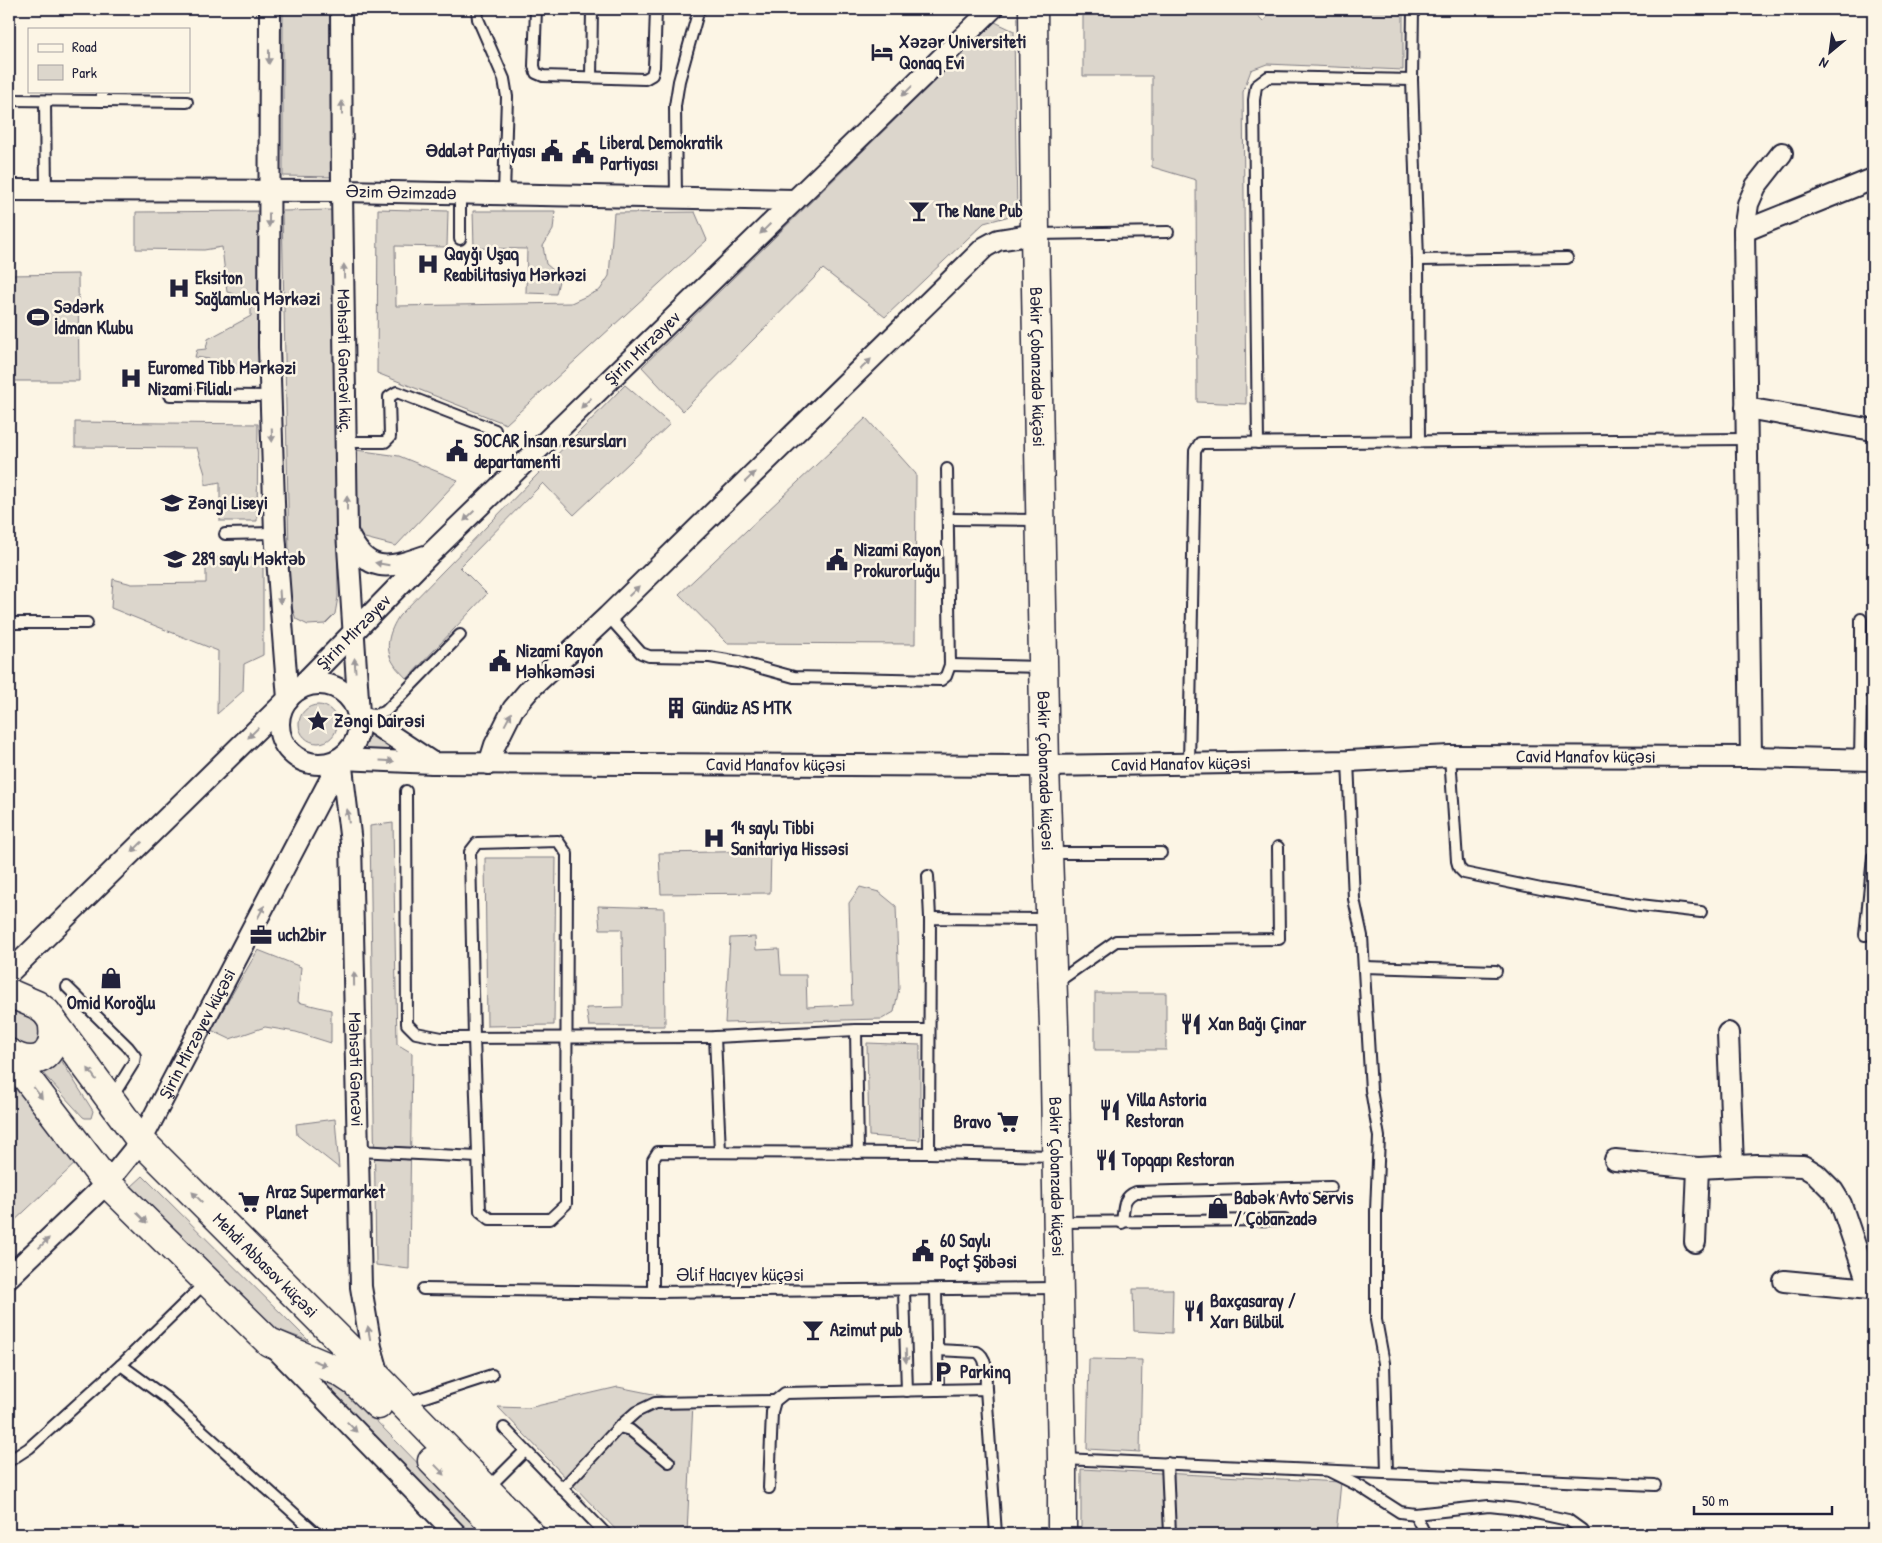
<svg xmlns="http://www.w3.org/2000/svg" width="1882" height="1543" viewBox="0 0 1882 1543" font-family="'Patrick Hand',sans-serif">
  <rect width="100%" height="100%" fill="#fcf5e5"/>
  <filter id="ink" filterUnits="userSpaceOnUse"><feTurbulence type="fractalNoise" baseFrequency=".02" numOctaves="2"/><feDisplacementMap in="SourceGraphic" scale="10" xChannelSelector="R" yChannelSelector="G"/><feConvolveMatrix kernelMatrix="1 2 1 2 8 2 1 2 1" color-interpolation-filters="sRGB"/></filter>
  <g filter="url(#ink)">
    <g fill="#dcd6cc" stroke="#7f7c84">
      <polygon points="283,9 334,9 335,177 283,176"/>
      <polygon points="1083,9 1252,9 1263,21 1277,9 1403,9 1403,70 1267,64 1251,70 1243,92 1246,404 1197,402 1196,180 1152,167 1152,76 1083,76"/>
      <polygon points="995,22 1014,31 1017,214 984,223 885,317 823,269 683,411 642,367"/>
      <polygon points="378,209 448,211 447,247 395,246 396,306 571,303 600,290 609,276 614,213 695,212 707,240 506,424 377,373"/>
      <polygon points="333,210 338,597 335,614 325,624 308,625 296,619 290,602 282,211"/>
      <polygon points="260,211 260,373 210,372 209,359 195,357 197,350 206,349 208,339 251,316 251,299 227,292 222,247 204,250 136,249 136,212"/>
      <polygon points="473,211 555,211 553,230 543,246 546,264 560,276 556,294 526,293 527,249 474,248"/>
      <polygon points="78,274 79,381 9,381 9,275"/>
      <path d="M625 385 670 424 574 515 543 483 460 567 487 594 407 679C403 674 397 670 394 664 383 648 390 630 399 616Z"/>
      <polygon points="866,418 916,474 915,644 727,643 679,594"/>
      <polygon points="75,422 258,424 257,521 220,521 220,482 205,485 205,474 197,448 75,447"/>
      <polygon points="356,450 399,456 458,480 396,546 357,536"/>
      <polygon points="263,557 263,655 244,664 243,691 217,714 218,651 111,608 113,579 132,584 206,583 206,558"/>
      <circle cx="318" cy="724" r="19"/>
      <polygon points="369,732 407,756 363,751"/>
      <polygon points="393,823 397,1044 412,1053 409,1269 376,1265 370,826"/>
      <polygon points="771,851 770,893 661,894 659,853"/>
      <polygon points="485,858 556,858 554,1025 487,1026"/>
      <polygon points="860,887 879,892 896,906 899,988 894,1012 882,1019 725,1023 730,938 755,937 756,950 779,949 781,975 806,975 807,1007 852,1005 849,903"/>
      <polygon points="598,906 664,908 665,1026 589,1026 586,1008 623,1007 622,929 600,929"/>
      <polygon points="258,950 301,967 298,1002 331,1010 331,1043 296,1032 265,1027 230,1039 211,1030"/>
      <rect x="1095" y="993" width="71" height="57"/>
      <path d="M16 1012 28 1014 40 1029C39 1045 34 1048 19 1046L9 1034V1017Z"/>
      <polygon points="867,1043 920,1045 920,1140 869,1136"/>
      <polygon points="58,1055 93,1111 91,1118 85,1118 83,1117 39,1069"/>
      <polygon points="9,1072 79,1160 9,1226"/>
      <polygon points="335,1119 339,1168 297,1135 296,1124"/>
      <polygon points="143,1176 309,1341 271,1327 131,1187"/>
      <polygon points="1133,1289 1173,1289 1172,1333 1134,1331"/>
      <polygon points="1089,1359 1142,1360 1140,1452 1087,1449"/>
      <polygon points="314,1374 345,1389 487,1534 471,1534"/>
      <polygon points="618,1387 693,1402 687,1534 620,1534 498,1407 528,1408"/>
      <polygon points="1081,1469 1341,1482 1336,1534 1081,1534"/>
    </g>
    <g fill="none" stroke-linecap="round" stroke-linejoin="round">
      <g stroke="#22223b" stroke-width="14">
        <g id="lane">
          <polyline points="477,9 478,19 504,79 507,97 504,194"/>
          <polyline points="536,9 534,66 536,73 543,76 645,79 652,75 654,67 656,10"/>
          <polyline points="1413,9 1412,80 1418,260 1419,442"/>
          <polyline points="591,77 592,9"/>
          <polyline points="9,100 102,101 102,91"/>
          <polyline points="102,101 187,102"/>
          <polyline points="45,102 46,190"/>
          <polyline points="676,198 675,106 679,81 699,9"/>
          <polyline points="1036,234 1168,232"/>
          <polyline points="460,239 460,193"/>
          <polyline points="1418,260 1567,258"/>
          <polyline points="170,395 271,396"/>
          <polyline points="347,442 385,442 390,437 389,397 397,392 495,430"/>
          <polyline points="1258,443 1254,100 1256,86 1268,77 1412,80"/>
          <polyline points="949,519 1040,520"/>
          <polyline points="225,534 275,533"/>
          <polyline points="608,616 641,653 649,656 710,657 739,662 794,677 941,680 946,676 950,665 947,469"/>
          <polyline points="1861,619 1861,703 1873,703"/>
          <polyline points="9,623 87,623"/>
          <polyline points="950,665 1043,667"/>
          <polyline points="364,714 376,715 386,711 460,635"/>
          <polyline points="1450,756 1457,861 1459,868 1464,873 1541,889 1640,905 1701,912"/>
          <polyline points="1860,760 1861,703"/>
          <polyline points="1348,761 1354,899 1362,936 1371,1090 1379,1137 1376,1211 1376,1320 1384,1363 1387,1472"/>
          <polyline points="1189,764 1195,451 1200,443 1747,439"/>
          <polyline points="406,791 407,1024 416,1033 442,1038 715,1037 856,1030 929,1030"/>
          <polygon points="558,841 567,854 566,1204 550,1219 490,1219 480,1211 474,1038 470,852 477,843"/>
          <polyline points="1050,853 1161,853"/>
          <polyline points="928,876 930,918"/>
          <polyline points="1865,935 1873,857"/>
          <polyline points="1364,967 1496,971"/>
          <polyline points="1056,983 1116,941 1279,939 1278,847"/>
          <polyline points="67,987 128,1047 135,1056 134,1062 111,1099"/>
          <polyline points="856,1030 858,1153"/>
          <polyline points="715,1037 720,1152"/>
          <polyline points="358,1151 478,1157"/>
          <polyline points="929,1153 930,918 1049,919"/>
          <polyline points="1059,1222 1285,1220"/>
          <path d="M1122 1223C1124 1209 1122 1197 1136 1192L1331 1187"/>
          <polyline points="423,1289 653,1292 1057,1288"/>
          <polyline points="904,1290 907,1391"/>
          <polyline points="936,1290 938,1390"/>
          <polyline points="653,1292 653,1160 658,1152 929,1153 1055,1156"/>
          <path d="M937 1350 977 1352C989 1358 985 1377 986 1389"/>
          <polyline points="121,1365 166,1398 317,1534"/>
          <polyline points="406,1403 492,1375"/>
          <polyline points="619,1427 636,1412 655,1403 775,1401"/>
          <polyline points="504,1428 606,1534"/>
          <polyline points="1063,1459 1655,1485"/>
          <polyline points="9,1461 29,1448 121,1365 206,1282"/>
          <polyline points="1167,1463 1170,1534"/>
          <polyline points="1329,1471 1361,1487 1400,1512 1415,1514 1489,1506 1517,1509 1568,1520 1582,1530 1582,1534"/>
          <polyline points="769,1488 772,1412 775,1401 785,1393 986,1389 996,1534"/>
          <polyline points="487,1489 525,1451"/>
          <polyline points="562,1489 619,1427 630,1430 669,1462"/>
          <polyline points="1415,1514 1425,1534"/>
        </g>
      </g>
      <g stroke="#22223b" stroke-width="24">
        <g id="street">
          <path id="s1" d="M341 9 342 191 347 532 359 714 433 763"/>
          <path id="s2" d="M9 190 342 191 795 200"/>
          <polyline points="1744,231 1873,179"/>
          <polyline points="1746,408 1873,430"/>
          <path d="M348 534C367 574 388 569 425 556"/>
          <circle cx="319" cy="724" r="40"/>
          <path id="s3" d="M297 690 429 555 992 9"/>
          <polyline points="1751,757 1744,231 1748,204 1756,186 1782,153"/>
          <path id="s4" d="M341 759 433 763 1045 766 1348 761 1450 756 1751 757 1873 760"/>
          <path id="s5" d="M341 759 351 843 361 1287 371 1347 380 1379"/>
          <polyline points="489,764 495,745 513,709 530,689 608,616 985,247 998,240 1035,234"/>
          <polyline points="9,973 288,699 275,533 269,347 270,9"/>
          <polyline points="1728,1033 1733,1166"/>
          <polyline points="1615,1160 1698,1168 1757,1165 1803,1166 1816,1174 1833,1191 1841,1204 1870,1289 1873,1289"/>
          <polyline points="1695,1242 1698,1168"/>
          <path id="s6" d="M9 1277 107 1183 141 1141 341 759"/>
          <polyline points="1784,1281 1870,1289"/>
          <polyline points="274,1347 456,1534"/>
        </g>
      </g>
      <g stroke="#22223b" stroke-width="31">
        <g id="secondary">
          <path id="s7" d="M1033 9 1035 234 1045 766 1054 1026 1062 1459V1534"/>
          <path id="s8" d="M9 993 37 1005 46 1012 141 1141 380 1380 530 1534"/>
          <path d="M9 1053C39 1071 59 1053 52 1020"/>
          <polyline points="9,1055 107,1183 269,1342 340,1372 355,1382 378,1405"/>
          <polyline points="432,1461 503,1534"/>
        </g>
      </g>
      <use href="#lane" stroke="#fcf5e5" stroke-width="10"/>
      <use href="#street" stroke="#fcf5e5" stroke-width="20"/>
      <use href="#secondary" stroke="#fcf5e5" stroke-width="28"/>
    </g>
    <defs><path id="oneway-solid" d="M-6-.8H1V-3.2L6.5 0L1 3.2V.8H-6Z" transform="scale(1.25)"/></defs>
    <g fill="#9a9698">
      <use href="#oneway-solid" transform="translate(269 57) rotate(90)"/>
      <use href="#oneway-solid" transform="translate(907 91) rotate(136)"/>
      <use href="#oneway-solid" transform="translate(342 108) rotate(-90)"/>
      <use href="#oneway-solid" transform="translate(269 220) rotate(90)"/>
      <use href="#oneway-solid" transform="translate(765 229) rotate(136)"/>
      <use href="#oneway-solid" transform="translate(344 271) rotate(-91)"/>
      <use href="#oneway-solid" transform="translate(866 364) rotate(-44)"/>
      <use href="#oneway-solid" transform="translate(586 403) rotate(136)"/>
      <use href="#oneway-solid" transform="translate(272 435) rotate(88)"/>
      <use href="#oneway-solid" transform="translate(750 477) rotate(-44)"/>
      <use href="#oneway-solid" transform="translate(347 503) rotate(-90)"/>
      <use href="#oneway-solid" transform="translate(469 516) rotate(136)"/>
      <use href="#oneway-solid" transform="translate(382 564) rotate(-170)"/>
      <use href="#oneway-solid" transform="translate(634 591) rotate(-44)"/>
      <use href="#oneway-solid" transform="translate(280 597) rotate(86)"/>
      <use href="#oneway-solid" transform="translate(355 665) rotate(-94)"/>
      <use href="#oneway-solid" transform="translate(508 719) rotate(-62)"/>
      <use href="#oneway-solid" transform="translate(253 733) rotate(135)"/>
      <use href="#oneway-solid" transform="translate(387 761) rotate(3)"/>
      <use href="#oneway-solid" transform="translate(348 816) rotate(-97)"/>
      <use href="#oneway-solid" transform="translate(137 847) rotate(135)"/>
      <use href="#oneway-solid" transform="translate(261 912) rotate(-62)"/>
      <use href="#oneway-solid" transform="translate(354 979) rotate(-91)"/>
      <use href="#oneway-solid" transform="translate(92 1074) rotate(-126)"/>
      <use href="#oneway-solid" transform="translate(38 1093) rotate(53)"/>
      <use href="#oneway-solid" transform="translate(197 1197) rotate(-135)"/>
      <use href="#oneway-solid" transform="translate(142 1218) rotate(45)"/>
      <use href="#oneway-solid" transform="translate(44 1243) rotate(-44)"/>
      <use href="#oneway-solid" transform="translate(369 1333) rotate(-100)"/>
      <use href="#oneway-solid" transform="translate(906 1356) rotate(88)"/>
      <use href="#oneway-solid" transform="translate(320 1363) rotate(22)"/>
      <use href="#oneway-solid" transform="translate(352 1427) rotate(46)"/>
      <use href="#oneway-solid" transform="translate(440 1470) rotate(46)"/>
    </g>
  </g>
  <defs>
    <g id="hotel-bare" transform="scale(1.725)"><path d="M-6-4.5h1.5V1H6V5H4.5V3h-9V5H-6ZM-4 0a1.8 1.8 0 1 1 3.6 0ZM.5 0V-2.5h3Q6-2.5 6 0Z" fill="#22223b" stroke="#fcf5e5" stroke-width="2.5" paint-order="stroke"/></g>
    <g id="civic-bare" transform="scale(1.725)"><path d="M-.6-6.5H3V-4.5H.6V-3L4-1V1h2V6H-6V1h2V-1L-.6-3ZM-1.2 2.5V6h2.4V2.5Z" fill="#22223b" stroke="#fcf5e5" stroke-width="2.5" paint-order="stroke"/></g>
    <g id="bar-bare" transform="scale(1.725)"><path d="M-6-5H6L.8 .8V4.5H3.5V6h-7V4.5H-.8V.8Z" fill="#22223b" stroke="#fcf5e5" stroke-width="2.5" paint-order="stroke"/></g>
    <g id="hospital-bare" transform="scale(1.725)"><path d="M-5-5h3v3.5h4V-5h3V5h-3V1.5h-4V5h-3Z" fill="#22223b" stroke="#fcf5e5" stroke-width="2.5" paint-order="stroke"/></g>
    <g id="stadium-bare" transform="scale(1.725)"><path d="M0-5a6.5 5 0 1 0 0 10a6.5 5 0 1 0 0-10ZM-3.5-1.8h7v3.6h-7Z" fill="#22223b" stroke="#fcf5e5" stroke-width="2.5" paint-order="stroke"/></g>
    <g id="school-bare" transform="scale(1.725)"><path d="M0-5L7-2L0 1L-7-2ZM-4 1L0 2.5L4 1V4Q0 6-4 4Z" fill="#22223b" stroke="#fcf5e5" stroke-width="2.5" paint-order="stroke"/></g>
    <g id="building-bare" transform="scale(1.725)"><path d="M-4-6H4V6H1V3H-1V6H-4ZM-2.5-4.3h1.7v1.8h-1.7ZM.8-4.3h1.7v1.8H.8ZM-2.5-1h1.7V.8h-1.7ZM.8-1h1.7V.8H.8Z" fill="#22223b" stroke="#fcf5e5" stroke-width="2.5" paint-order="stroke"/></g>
    <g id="sight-bare" transform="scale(1.725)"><path d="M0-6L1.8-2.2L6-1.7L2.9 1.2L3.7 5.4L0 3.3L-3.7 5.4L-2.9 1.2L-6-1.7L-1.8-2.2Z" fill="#22223b" stroke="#fcf5e5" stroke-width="2.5" paint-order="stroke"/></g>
    <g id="office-bare" transform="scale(1.725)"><path d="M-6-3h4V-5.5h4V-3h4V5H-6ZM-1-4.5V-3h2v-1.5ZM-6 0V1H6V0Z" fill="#22223b" stroke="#fcf5e5" stroke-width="2.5" paint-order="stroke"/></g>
    <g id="shop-bare" transform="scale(1.725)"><path d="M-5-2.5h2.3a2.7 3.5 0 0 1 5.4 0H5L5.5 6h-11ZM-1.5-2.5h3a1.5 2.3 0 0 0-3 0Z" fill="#22223b" stroke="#fcf5e5" stroke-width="2.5" paint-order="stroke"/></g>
    <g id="restaurant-bare" transform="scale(1.725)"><path d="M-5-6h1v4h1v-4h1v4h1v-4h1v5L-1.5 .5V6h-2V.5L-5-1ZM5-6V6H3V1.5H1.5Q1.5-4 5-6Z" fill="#22223b" stroke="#fcf5e5" stroke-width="2.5" paint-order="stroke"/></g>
    <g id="supermarket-bare" transform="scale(1.725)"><path d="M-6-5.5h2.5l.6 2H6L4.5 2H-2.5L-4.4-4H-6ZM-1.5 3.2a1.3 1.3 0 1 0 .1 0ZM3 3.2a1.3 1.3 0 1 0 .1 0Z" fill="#22223b" stroke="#fcf5e5" stroke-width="2.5" paint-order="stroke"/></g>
    <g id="parking-bare" transform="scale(1.725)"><path d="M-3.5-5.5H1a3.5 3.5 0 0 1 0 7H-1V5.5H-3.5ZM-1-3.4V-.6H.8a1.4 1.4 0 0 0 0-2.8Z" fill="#22223b" stroke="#fcf5e5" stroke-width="2.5" paint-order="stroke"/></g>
  </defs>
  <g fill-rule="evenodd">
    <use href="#hotel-bare" x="882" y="52"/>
    <use href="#civic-bare" x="552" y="151"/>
    <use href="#civic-bare" x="583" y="153"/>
    <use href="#bar-bare" x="919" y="211"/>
    <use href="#hospital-bare" x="428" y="264"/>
    <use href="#hospital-bare" x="179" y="288"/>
    <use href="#stadium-bare" x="38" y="317"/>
    <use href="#hospital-bare" x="131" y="378"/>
    <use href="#civic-bare" x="457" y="451"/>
    <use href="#school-bare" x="172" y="503"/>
    <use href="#school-bare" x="175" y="559"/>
    <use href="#civic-bare" x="837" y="560"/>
    <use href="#civic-bare" x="500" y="661"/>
    <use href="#building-bare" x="676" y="708"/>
    <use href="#sight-bare" x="318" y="721"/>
    <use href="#hospital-bare" x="714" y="838"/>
    <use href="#office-bare" x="261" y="935"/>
    <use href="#shop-bare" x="111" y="978"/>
    <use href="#restaurant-bare" x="1191" y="1024"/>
    <use href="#restaurant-bare" x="1110" y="1110"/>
    <use href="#supermarket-bare" x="1008" y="1122"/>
    <use href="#restaurant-bare" x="1106" y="1160"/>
    <use href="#supermarket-bare" x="249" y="1202"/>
    <use href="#shop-bare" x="1218" y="1208"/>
    <use href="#civic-bare" x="923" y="1251"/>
    <use href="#restaurant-bare" x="1194" y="1311"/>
    <use href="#bar-bare" x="813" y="1330"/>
    <use href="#parking-bare" x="943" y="1372"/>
  </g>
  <g text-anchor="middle" stroke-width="5" stroke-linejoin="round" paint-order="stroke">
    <g font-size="18" font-weight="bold" fill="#22223b" stroke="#fcf5e5" text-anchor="start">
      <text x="899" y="48">Xəzər Universiteti<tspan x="899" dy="21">Qonaq Evi</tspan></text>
      <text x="600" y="149">Liberal Demokratik<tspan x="600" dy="21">Partiyası</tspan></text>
      <text x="536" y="157" text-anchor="end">Ədalət Partiyası</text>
      <text x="936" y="217">The Nane Pub</text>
      <text x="444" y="260">Qayğı Uşaq<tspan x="444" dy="21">Reabilitasiya Mərkəzi</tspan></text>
      <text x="195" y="284">Eksiton<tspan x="195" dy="21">Sağlamlıq Mərkəzi</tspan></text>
      <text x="54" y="313">Sədərk<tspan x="54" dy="21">İdman Klubu</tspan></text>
      <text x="148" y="374">Euromed Tibb Mərkəzi<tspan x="148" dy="21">Nizami Filialı</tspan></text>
      <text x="474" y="447">SOCAR İnsan resursları<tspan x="474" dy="21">departamenti</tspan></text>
      <text x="188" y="509">Zəngi Liseyi</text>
      <text x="854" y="556">Nizami Rayon<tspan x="854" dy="21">Prokurorluğu</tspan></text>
      <text x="192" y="565">289 saylı Məktəb</text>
      <text x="516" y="657">Nizami Rayon<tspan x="516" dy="21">Məhkəməsi</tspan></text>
      <text x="692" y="714">Gündüz AS MTK</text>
      <text x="334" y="727">Zəngi Dairəsi</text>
      <text x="731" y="834">14 saylı Tibbi<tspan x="731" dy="21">Sanitariya Hissəsi</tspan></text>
      <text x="278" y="941">uch2bir</text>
      <text x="111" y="1009" text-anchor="middle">Omid Koroğlu</text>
      <text x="1208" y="1030">Xan Bağı Çinar</text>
      <text x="1126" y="1106">Villa Astoria<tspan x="1126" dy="21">Restoran</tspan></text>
      <text x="991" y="1128" text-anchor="end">Bravo</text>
      <text x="1122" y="1166">Topqapı Restoran</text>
      <text x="266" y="1198">Araz Supermarket<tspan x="266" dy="21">Planet</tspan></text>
      <text x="1234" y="1204">Babək Avto Servis<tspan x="1234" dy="21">/ Çobanzadə</tspan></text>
      <text x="940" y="1247">60 Saylı<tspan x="940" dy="21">Poçt Şöbəsi</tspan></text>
      <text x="1210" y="1307">Baxçasaray /<tspan x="1210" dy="21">Xarı Bülbül</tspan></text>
      <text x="830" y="1336">Azimut pub</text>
      <text x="960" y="1378">Parkinq</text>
    </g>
    <g font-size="18" fill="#22223b" stroke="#fcf5e5">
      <text dy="6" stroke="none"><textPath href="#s2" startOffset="392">Əzim Əzimzadə</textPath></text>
      <text dy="6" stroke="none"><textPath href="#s3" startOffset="486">Şirin Mirzəyev</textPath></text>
      <text dy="6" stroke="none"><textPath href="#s1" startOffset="352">Məhsəti Gəncəvi küç.</textPath></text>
      <text dy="6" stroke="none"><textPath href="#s7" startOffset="358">Bəkir Çobanzadə küçəsi</textPath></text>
      <text dy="6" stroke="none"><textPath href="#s3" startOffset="81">Şirin Mirzəyev</textPath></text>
      <text dy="6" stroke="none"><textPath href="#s4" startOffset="1245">Cavid Manafov küçəsi</textPath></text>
      <text dy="6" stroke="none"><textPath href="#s4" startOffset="840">Cavid Manafov küçəsi</textPath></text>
      <text dy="6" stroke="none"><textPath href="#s4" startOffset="435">Cavid Manafov küçəsi</textPath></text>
      <text dy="6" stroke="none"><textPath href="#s7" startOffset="762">Bəkir Çobanzadə küçəsi</textPath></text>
      <text dy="6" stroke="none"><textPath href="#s6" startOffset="311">Şirin Mirzəyev küçəsi</textPath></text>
      <text dy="6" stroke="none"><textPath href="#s5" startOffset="311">Məhsəti Gəncəvi</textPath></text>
      <text dy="6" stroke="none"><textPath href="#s7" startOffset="1168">Bəkir Çobanzadə küçəsi</textPath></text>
      <text dy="6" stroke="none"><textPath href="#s8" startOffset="378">Mehdi Abbasov küçəsi</textPath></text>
      <text x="740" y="1281">Əlif Hacıyev küçəsi</text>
    </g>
  </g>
  <rect width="1882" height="1543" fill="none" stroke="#fcf5e5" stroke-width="30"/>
  <rect x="15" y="15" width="1852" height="1513" fill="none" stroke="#22223b" stroke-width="2" filter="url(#ink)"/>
  <rect x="28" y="28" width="162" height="65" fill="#fcf5e5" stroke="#a5a1a1"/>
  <rect x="38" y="44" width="25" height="8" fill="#fcf5e5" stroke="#a5a1a1"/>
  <text x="72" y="52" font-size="15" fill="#22223b">Road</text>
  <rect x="38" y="65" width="25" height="15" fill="#dcd6cc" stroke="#a5a1a1"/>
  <text x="72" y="78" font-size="15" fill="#22223b">Park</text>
  <g transform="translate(1830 52) rotate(209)" stroke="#fcf5e5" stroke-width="4" paint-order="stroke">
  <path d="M0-4L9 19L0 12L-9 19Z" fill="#22223b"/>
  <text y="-8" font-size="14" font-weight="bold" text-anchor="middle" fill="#22223b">N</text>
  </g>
  <path d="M1694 1506v8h138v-8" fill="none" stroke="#22223b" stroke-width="2.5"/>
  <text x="1702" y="1506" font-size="15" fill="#22223b" stroke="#fcf5e5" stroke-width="4" paint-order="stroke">50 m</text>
</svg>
